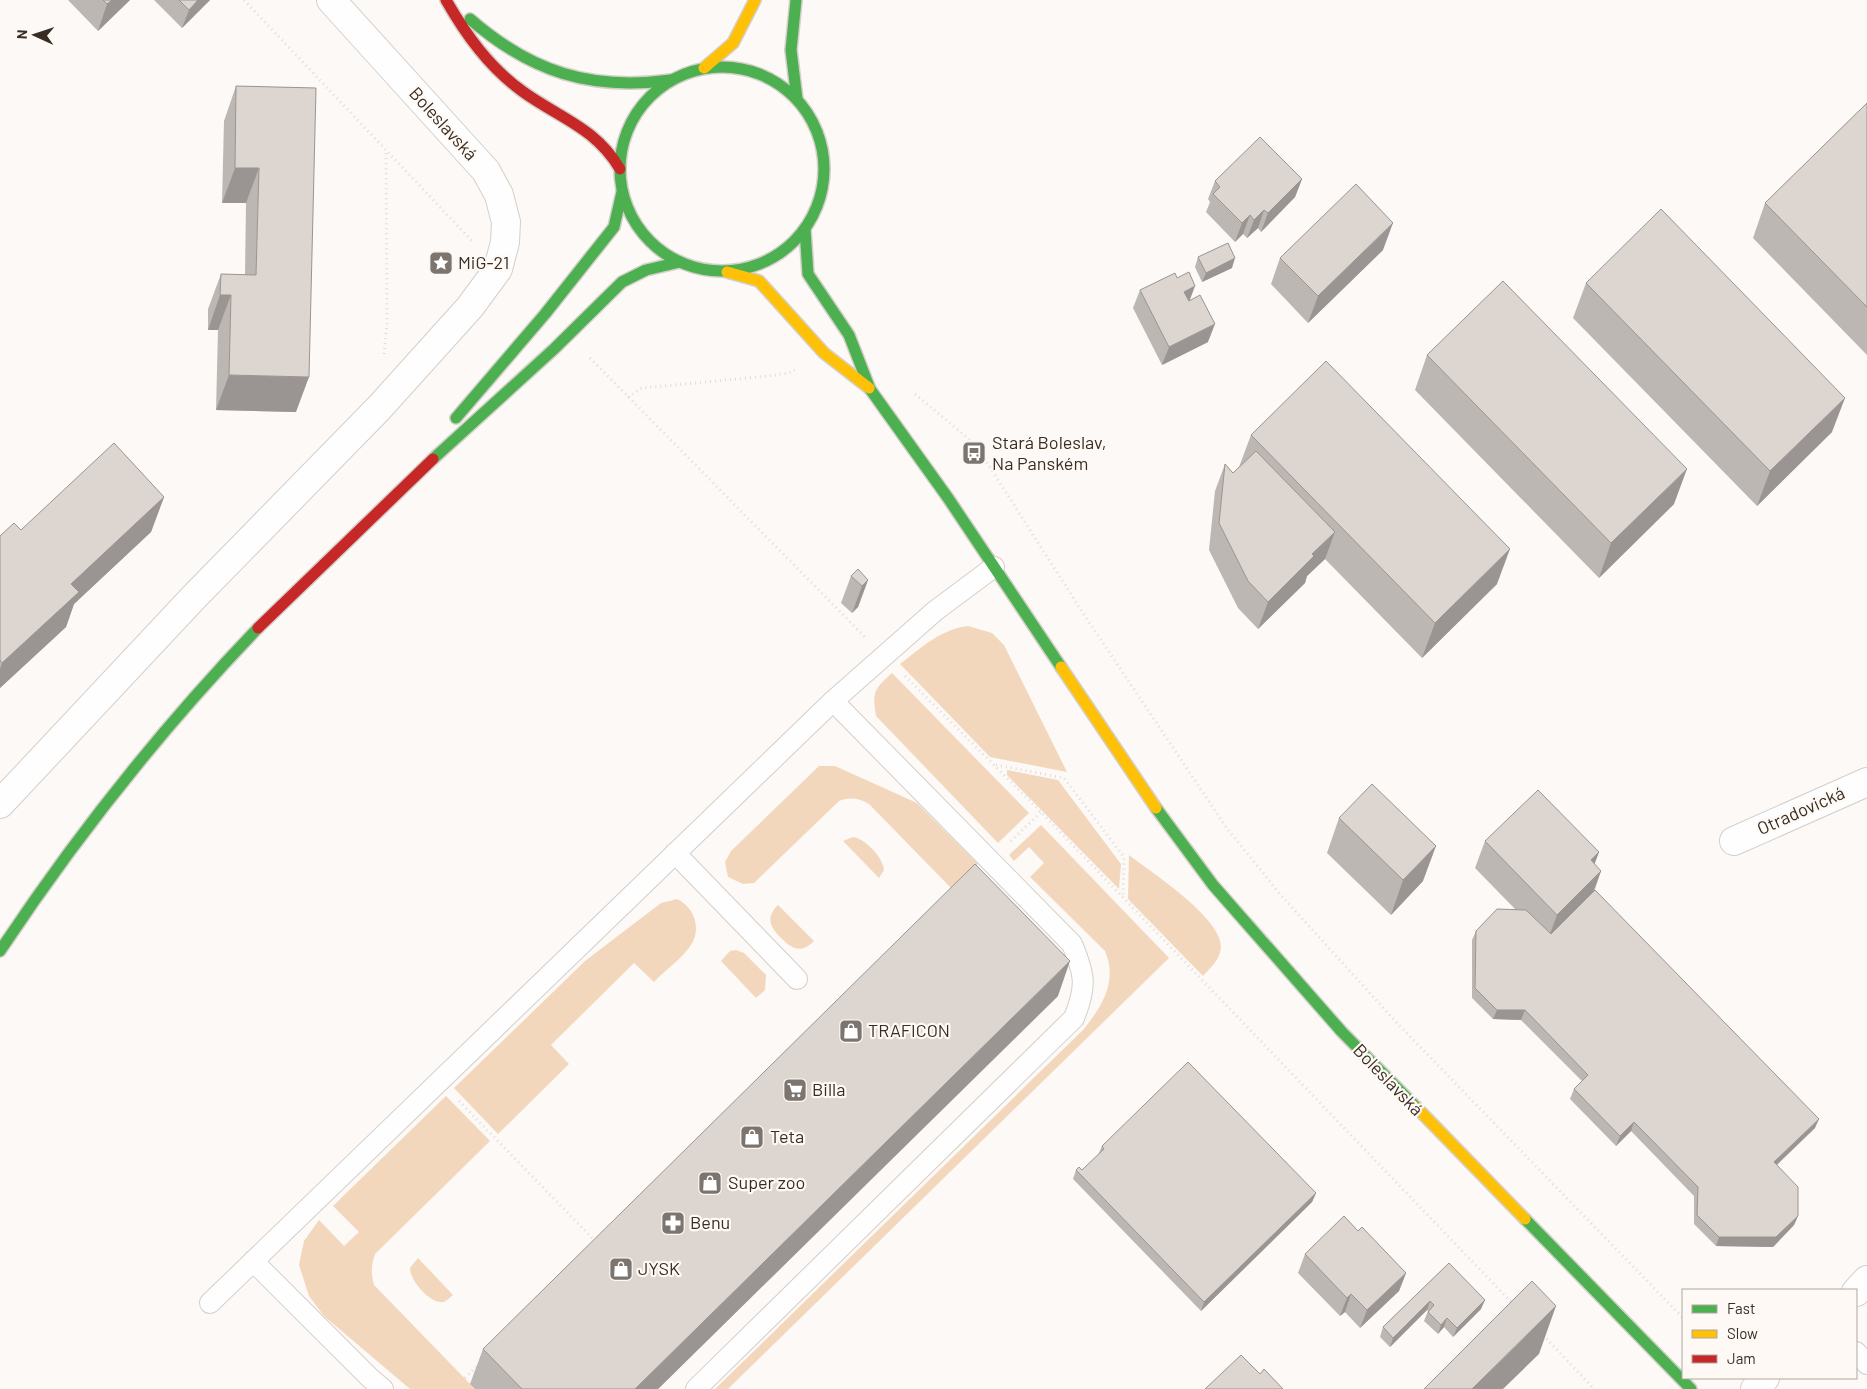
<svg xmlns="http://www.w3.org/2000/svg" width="1867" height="1389" viewBox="0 0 1867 1389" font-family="Barlow,sans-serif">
  <rect width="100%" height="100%" fill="#fcf9f6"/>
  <g fill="#f3d7bd">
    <path d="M968 626 992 633 1004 645 1067 772 990 757 900 664C921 648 941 629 968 626Z"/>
    <path d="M892 673 1029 813 998 843 876 716C872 692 874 689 892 673Z"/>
    <path d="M819 766H835L917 803 978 864 952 889 869 804C858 798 850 797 839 801L754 883 743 884 728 877 725 862 731 851Z"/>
    <polygon points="1007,770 1058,780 1121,864 1119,889 1007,775"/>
    <path d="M1041 825 1169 958 728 1389H715L1084 1029C1102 1006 1118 981 1105 951L1030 877 1044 863 1029 847 1014 861 1009 855Z"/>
    <path d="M853 837C866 839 883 858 884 870L879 878 843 841Z"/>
    <path d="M1129 855C1151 872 1222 918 1221 947 1220 960 1211 967 1203 976L1128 899Z"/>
    <path d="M677 899C694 907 702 928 691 945 682 959 665 970 654 982L634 963 551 1045 569 1064 498 1134 454 1088 585 961 661 903Z"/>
    <path d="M778 905 814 941C801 954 792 949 781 938 769 926 766 917 778 905Z"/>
    <polygon points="736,950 744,953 766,975 765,990 756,998 721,961 730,951"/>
    <path d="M446 1096 490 1141 375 1254C371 1266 371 1273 374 1285L475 1389H410L324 1316 309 1296 299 1265 304 1241 319 1220 344 1246 359 1232 333 1206Z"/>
    <path d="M418 1258 453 1295C449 1298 446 1303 440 1302 428 1301 410 1280 410 1268Z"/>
  </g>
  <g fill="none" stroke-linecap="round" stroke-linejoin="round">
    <g stroke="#d4cfc9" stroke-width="22">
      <g id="lane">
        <polyline points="675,853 797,979"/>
        <polyline points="253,1261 369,1377 383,1389"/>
        <polyline points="210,1303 833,701 935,611 994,567"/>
        <polyline points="1856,1352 1867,1364"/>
        <path d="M696 1389 1074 1018C1087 986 1085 975 1072 944L833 701"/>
      </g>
    </g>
    <g stroke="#d4cfc9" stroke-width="30">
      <g id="street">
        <polyline points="0,804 194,597 379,408 470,307 498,269 505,242 506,222 499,195 486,171 331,0"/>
        <polyline points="1734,841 1867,782"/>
        <polyline points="1856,1292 1867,1280"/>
        <polyline points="1755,1389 1765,1378"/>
      </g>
    </g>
    <g stroke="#d4cfc9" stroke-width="14">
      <g id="fast">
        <polyline points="796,0 791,50 797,99"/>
        <path d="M470 19C531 72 591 91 671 80"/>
        <circle cx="722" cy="169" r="102"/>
        <polyline points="805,229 808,274 849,335 870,389 948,498 1061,667"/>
        <polyline points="456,418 545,314 614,227 622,192"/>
        <polyline points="433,459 554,349 622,282 646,270 680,262"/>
        <polyline points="1156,808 1213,885 1342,1032 1417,1108"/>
        <path d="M0 951C77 835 162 728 258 628"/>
        <polyline points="1525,1219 1691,1389"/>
      </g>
    </g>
    <g stroke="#d4cfc9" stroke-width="14">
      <g id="slow">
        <polyline points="704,68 733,43 755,0"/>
        <polyline points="727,272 759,281 824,353 869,388"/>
        <polyline points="1061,667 1156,808"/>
        <polyline points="1417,1108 1525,1219"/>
      </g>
    </g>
    <g stroke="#d4cfc9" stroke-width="14">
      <g id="jam">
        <path d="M446 0C466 35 489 67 522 91 559 118 595 127 620 169"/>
        <polyline points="258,628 433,459"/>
      </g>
    </g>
    <g stroke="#dedddc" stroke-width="3" stroke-dasharray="1 4" stroke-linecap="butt">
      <polyline points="244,0 472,241"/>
      <polyline points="384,354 387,324 386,151"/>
      <polyline points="590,358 865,637"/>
      <polyline points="915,394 975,444 1081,610 1226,827 1279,893 1397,1023 1683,1318"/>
      <polyline points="628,397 642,388 768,376 789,373 797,369"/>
      <polyline points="905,676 1041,812 1513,1304"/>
      <polyline points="996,765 1064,778 1124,857 1123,897"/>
      <polyline points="1011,841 1041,812"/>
      <polyline points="459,1101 596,1242"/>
      <polyline points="1543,1335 1594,1389"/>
      <polyline points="465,1378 479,1364"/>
    </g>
    <use href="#lane" stroke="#fffefe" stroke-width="20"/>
    <use href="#street" stroke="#fffefe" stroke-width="28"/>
    <use href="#fast" stroke="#4caf50" stroke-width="11"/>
    <use href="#slow" stroke="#ffc107" stroke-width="11"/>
    <use href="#jam" stroke="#c62828" stroke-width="11"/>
  </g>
  <g fill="#bdb7b3">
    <polygon points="68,0 130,0 98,31"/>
    <polygon points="154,0 210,0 182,28"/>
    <polygon points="236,86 316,88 296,412 216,410 218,330 208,330 208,309 221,274 245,275 246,203 222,203 224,121"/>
    <polygon points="1867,103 1867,355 1753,238 1765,203"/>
    <polygon points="1302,179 1295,197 1261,232 1258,228 1247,238 1243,234 1235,242 1206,212 1210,202 1208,199 1215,181"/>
    <polygon points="1383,250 1308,323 1271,284 1280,258"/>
    <polygon points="1198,257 1232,268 1202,282 1195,267"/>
    <polygon points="1177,278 1190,301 1208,342 1162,365 1133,308 1140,290"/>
    <polygon points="1586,283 1832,432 1757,506 1573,318"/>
    <polygon points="1427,355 1674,504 1599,578 1415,390"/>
    <polygon points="1251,435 1497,584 1422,658 1325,559 1307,576 1305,583 1258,629 1238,608 1209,550 1215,491 1225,464 1233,473 1239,467"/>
    <polygon points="164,497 151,532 74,604 66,627 0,688 0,536"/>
    <polygon points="851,576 868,580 858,607 852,613 841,603"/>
    <polygon points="1339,818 1423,881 1391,915 1327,853"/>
    <polygon points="1485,841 1599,852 1594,864 1601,871 1594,892 1815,1128 1777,1165 1798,1216 1794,1225 1773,1247 1716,1246 1694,1224 1694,1196 1631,1131 1616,1146 1570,1099 1574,1089 1582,1081 1521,1020 1493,1019 1472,998 1472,940 1476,931 1515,909 1475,868"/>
    <polygon points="1058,996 658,1389 475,1389 470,1384 483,1349"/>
    <polygon points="1102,1146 1316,1193 1312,1202 1201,1311 1073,1179 1076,1170 1082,1170 1098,1155"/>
    <polygon points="1358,1231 1406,1273 1399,1291 1360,1328 1345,1312 1340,1316 1298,1273 1305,1254"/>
    <polygon points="1449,1263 1481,1309 1453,1337 1444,1327 1438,1334 1424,1321 1428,1311 1427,1310 1390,1347 1380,1337 1383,1327"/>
  </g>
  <g fill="#9a9592">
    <polygon points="112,0 130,0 98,31 107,4"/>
    <polygon points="198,0 210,0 182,28 189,10"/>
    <polygon points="235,168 259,168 246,203 222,203"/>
    <polygon points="1302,179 1295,197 1261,232 1268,213"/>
    <polygon points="1264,210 1258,228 1247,238 1254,220"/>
    <polygon points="1250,215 1243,234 1235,242 1242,223"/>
    <polygon points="1393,223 1383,250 1308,323 1318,296"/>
    <polygon points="1235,258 1232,268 1202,282 1206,273"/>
    <polygon points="1195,286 1188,305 1184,292"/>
    <polygon points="220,295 231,295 218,330 208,330"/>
    <polygon points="1215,324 1208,342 1162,365 1169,347"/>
    <polygon points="229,375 309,377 296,412 216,410"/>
    <polygon points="1845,398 1832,432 1757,506 1770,471"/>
    <polygon points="1687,469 1674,504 1599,578 1611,543"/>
    <polygon points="164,497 151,532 74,604 66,627 0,688 0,669 2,663 71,584"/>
    <polygon points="1335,532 1325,559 1307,576 1305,583 1258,629 1268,602 1312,554"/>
    <polygon points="1510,549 1497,584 1422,658 1435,623"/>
    <polygon points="868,580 858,607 852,613 862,586"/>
    <polygon points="1436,846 1423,881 1391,915 1403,880"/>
    <polygon points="1599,852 1589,879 1591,860"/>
    <polygon points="1601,871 1591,898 1547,942 1557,915"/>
    <polygon points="1070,961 1058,996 658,1389 635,1389"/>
    <polygon points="1497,1010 1525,1010 1521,1020 1493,1019"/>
    <polygon points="1819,1119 1815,1128 1770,1171 1774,1162"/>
    <polygon points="1634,1122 1631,1131 1616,1146 1620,1136"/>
    <polygon points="1316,1193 1312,1202 1201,1311 1204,1302"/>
    <polygon points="1798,1216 1794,1225 1773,1247 1716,1246 1719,1237"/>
    <polygon points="1406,1273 1399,1291 1360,1328 1367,1310"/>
    <polygon points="1351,1294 1345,1312 1340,1316 1347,1298"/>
    <polygon points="1485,1300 1481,1309 1453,1337 1457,1328"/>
    <polygon points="1430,1301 1427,1310 1390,1347 1393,1338"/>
    <polygon points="1556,1306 1539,1354 1503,1389 1472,1389"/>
    <polygon points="1447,1318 1444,1327 1438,1334 1441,1325"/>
  </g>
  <g fill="#dcd5d0" stroke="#9a9592">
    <polygon points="103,0 112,0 107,4"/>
    <polygon points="179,0 198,0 189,10"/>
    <polygon points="236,86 316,88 309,377 229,375 231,295 220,295 221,274 256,275 259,168 235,168"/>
    <polygon points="1867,103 1867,307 1765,203"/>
    <polygon points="1260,137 1302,179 1268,213 1264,210 1254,220 1250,215 1242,223 1213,194 1220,187 1215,181"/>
    <polygon points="1356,184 1393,223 1318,296 1280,258"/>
    <polygon points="1661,209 1845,398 1770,471 1586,283"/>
    <polygon points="1228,243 1235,258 1206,273 1198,257"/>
    <polygon points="1189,272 1195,286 1184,292 1189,301 1200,295 1215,324 1169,347 1140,290 1175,273 1177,278"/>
    <polygon points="1503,281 1687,469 1611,543 1427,355"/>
    <polygon points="1326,361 1510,549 1435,623 1251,435"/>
    <polygon points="114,443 164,497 71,584 79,592 2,663 0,660 0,536 14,523 21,530"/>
    <polygon points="1256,451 1335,532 1312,554 1314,556 1268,602 1248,581 1219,523 1225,464 1233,473"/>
    <polygon points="858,569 868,580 862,586 851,576"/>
    <polygon points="1372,784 1436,846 1403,880 1339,818"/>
    <polygon points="1538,790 1599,852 1591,860 1601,871 1557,915 1485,841"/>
    <polygon points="975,864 1070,961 635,1389 522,1389 483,1349"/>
    <polygon points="1595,890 1819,1119 1774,1162 1798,1187 1798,1216 1776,1237 1719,1237 1697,1215 1698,1187 1634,1122 1620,1136 1574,1089 1588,1075 1525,1010 1497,1010 1475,988 1476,931 1497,909 1526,910 1551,934"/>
    <polygon points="1188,1062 1316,1193 1204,1302 1076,1170 1079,1167 1082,1170 1104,1149 1102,1146"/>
    <polygon points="1344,1216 1358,1231 1362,1227 1406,1273 1367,1310 1351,1294 1347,1298 1305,1254"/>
    <polygon points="1449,1263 1485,1300 1457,1328 1447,1318 1441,1325 1428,1312 1434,1305 1430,1301 1393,1338 1383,1327"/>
    <polygon points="1532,1281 1556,1306 1472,1389 1424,1389"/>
    <polygon points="1241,1355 1260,1374 1264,1369 1283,1389 1205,1389"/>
  </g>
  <defs>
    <g id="sight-square" transform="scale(1.25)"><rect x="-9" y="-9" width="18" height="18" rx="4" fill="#7c746e" stroke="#fef9f4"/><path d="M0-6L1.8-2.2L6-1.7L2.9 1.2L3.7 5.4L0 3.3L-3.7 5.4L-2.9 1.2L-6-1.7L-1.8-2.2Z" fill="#fff"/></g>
    <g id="bus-square" transform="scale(1.25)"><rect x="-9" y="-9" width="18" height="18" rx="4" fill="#7c746e" stroke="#fef9f4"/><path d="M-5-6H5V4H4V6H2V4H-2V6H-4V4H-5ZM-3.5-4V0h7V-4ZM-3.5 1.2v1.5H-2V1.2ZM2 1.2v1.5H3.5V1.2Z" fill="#fff"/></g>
    <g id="shop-square" transform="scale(1.25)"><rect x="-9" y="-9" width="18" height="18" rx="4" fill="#7c746e" stroke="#fef9f4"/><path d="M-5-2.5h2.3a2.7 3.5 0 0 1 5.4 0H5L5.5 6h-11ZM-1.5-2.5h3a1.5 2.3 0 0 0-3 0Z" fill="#fff"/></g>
    <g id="supermarket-square" transform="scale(1.25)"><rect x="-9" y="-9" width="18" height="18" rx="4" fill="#7c746e" stroke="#fef9f4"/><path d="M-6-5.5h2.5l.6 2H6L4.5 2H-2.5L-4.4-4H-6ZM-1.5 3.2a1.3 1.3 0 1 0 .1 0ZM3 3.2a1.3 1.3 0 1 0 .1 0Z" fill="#fff"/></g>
    <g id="pharmacy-square" transform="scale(1.25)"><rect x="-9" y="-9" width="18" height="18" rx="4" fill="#7c746e" stroke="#fef9f4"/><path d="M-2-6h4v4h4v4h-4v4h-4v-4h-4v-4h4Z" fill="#fff"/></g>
  </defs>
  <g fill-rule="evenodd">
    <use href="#sight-square" x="441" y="263"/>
    <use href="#bus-square" x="974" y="453"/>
    <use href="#shop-square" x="851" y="1031"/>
    <use href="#supermarket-square" x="795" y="1090"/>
    <use href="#shop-square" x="752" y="1137"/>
    <use href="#shop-square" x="710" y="1183"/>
    <use href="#pharmacy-square" x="673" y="1223"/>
    <use href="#shop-square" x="621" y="1269"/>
  </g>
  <g text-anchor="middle" stroke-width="4.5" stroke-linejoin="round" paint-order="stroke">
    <g font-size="18" fill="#372d24" stroke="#fef9f4">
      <text transform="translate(443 124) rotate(48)" y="6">Boleslavská</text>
      <text transform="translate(1801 811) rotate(-24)" y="6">Otradovická</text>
      <text transform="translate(1388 1080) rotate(46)" y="6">Boleslavská</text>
    </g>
    <g font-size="18" fill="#372d24" stroke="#fef9f4" text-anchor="start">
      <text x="458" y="269">MiG-21</text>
      <text x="992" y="449">Stará Boleslav,<tspan x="992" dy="21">Na Panském</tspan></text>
      <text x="868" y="1037">TRAFICON</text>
      <text x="812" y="1096">Billa</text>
      <text x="770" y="1143">Teta</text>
      <text x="728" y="1189">Super zoo</text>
      <text x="690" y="1229">Benu</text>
      <text x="638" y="1275">JYSK</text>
    </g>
  </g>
  <rect x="1682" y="1289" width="175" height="90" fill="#fef9f4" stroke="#aea7a1"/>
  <rect x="1692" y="1305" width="25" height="8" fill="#4caf50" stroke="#aea7a1"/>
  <text x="1727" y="1314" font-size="15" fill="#372d24">Fast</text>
  <rect x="1692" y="1330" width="25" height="8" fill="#ffc107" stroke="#aea7a1"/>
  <text x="1727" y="1339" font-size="15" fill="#372d24">Slow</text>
  <rect x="1692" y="1355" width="25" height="8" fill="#c62828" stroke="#aea7a1"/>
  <text x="1727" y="1364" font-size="15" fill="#372d24">Jam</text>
  <g transform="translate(35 35) rotate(273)" stroke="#fef9f4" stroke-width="4" paint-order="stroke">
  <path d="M0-4L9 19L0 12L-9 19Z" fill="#372d24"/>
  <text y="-8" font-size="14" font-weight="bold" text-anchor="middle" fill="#372d24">N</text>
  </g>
</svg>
